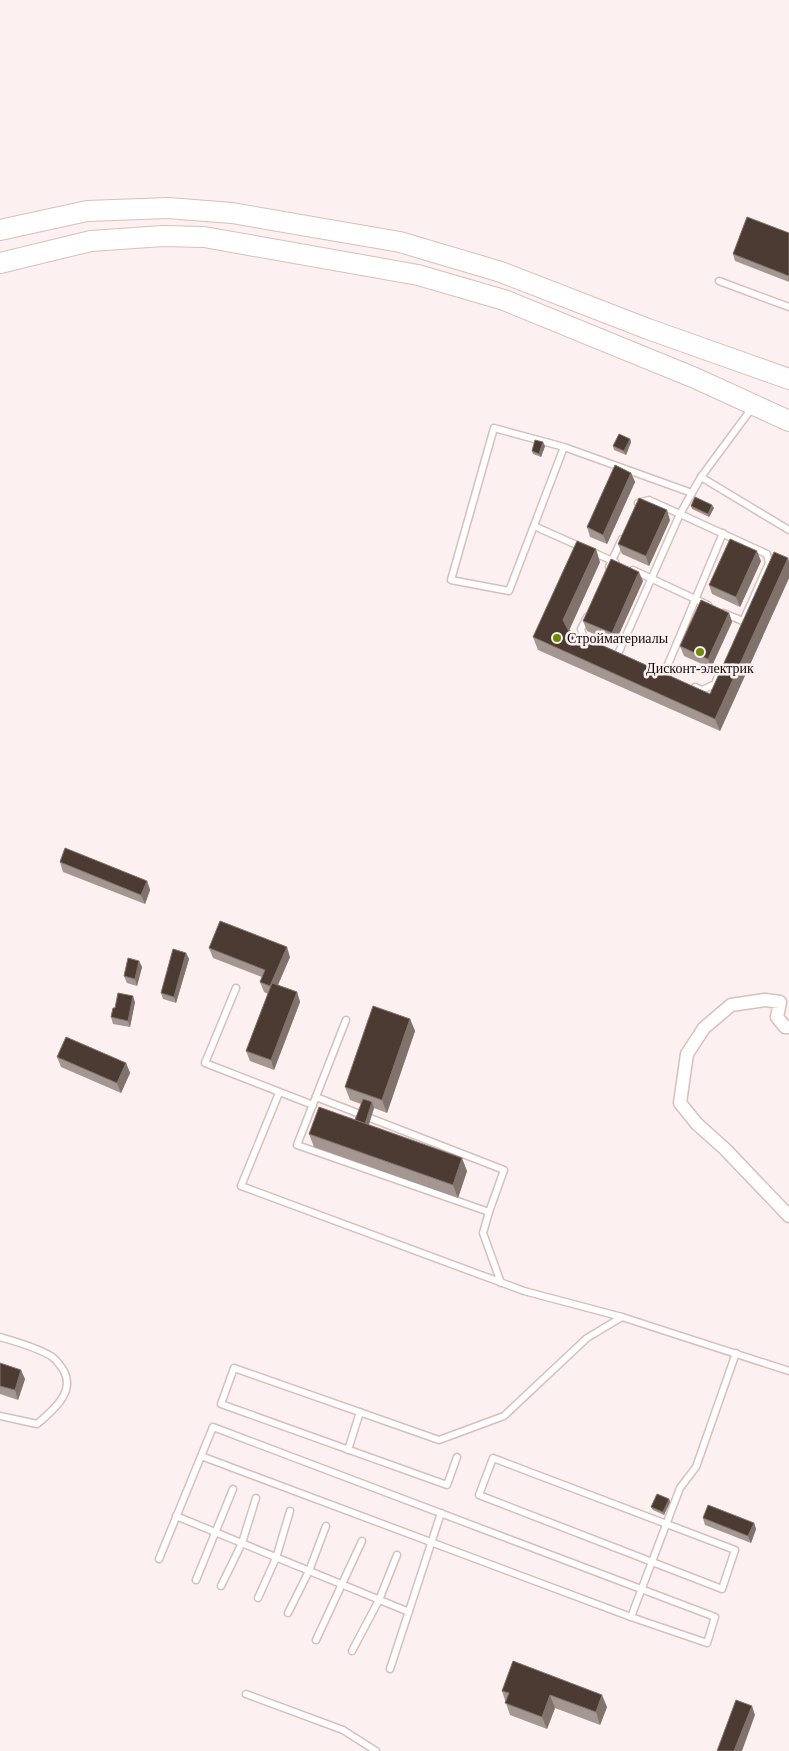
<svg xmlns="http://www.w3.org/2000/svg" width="789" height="1751" viewBox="0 0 789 1751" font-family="Georgia,serif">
  <rect width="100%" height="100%" fill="#fcf1f0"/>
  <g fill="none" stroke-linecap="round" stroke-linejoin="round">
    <g stroke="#d8bfbb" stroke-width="9">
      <g id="lane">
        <polyline points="719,281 789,307"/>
        <polyline points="564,447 494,428 451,580 509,591 564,447 692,493"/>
        <polyline points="701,477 789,530"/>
        <polyline points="534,526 615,562"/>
        <polyline points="609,567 622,539"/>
        <polyline points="633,570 708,605"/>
        <polyline points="723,613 743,621"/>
        <polyline points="587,617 581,629 584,640 589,642"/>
        <polyline points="745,617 769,563 767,554 680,514 701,477 752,408"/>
        <polyline points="618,654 680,514 649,500 638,503"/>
        <polyline points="664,674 723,533"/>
        <polyline points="695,687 702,690 715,684 718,676"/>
        <polyline points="236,988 205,1063 313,1105"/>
        <polyline points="346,1020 297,1145 489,1212 483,1233 501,1283"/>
        <polyline points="279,1093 241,1186 524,1291 622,1317 789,1371"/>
        <polyline points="316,1097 504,1170 489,1212"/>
        <path d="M0 1337C17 1342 36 1347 51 1356 54 1358 57 1361 59 1364 80 1388 55 1409 37 1424L0 1416"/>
        <polyline points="348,1450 360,1412"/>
        <polyline points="457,1457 447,1485 221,1404 234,1368 439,1440 504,1416 587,1338 622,1317"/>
        <polygon points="493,1458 735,1550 722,1589 479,1495"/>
        <polyline points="176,1516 409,1612"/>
        <polyline points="159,1559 213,1427 715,1617 707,1643 631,1617 201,1456"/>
        <polyline points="196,1580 233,1489"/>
        <polyline points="221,1586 242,1543 256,1498"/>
        <polyline points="258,1598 276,1558 290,1511"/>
        <polyline points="288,1613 309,1571 326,1526"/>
        <polyline points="631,1617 680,1488 696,1467 736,1353"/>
        <polyline points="316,1640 362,1541"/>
        <polyline points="352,1651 379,1600 397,1555"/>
        <polyline points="390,1669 441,1513"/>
        <polyline points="246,1694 343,1730 376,1751"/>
      </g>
    </g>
    <g stroke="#d8bfbb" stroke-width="15">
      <polyline id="street" points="789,1027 785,1027 777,1017 780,1002 765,1000 731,1005 704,1028 687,1054 680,1103 697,1124 725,1149 789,1216"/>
    </g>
    <g stroke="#d8bfbb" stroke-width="22">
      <g id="primary">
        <polyline points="0,230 87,211 168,208 232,213 400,242 501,272 648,329 789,379"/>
        <polyline points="0,263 91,241 163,236 204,237 418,275 504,300 695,378 789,421"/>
      </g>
    </g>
    <use href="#lane" stroke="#fff" stroke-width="6"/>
    <use href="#street" stroke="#fff" stroke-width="12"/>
    <use href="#primary" stroke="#fff" stroke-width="20"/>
  </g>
  <g fill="#a49691">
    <polygon points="789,233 789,282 735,261 733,254"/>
    <polygon points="630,439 631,442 626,455 614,450 613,446"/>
    <polygon points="545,446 541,457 533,454 532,451"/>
    <polygon points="631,473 635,482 607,544 590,537 587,527"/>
    <polygon points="691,506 714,508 709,517 692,509"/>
    <polygon points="670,520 649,566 622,554 618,544"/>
    <polygon points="788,558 789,562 789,578 720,731 538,650 533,637 600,562 569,630 710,694"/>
    <polygon points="761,561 740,607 712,594 709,585"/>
    <polygon points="643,581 615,643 587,631 583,621"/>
    <polygon points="729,613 732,622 711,668 684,656 680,646"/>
    <polygon points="60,862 147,881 150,890 145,904 63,872"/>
    <polygon points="209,948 290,957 278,985 297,992 300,1002 274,1070 250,1061 246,1051 268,994 264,992 260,982 262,977 213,958"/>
    <polygon points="186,953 189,959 176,1003 163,999 161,993"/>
    <polygon points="139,961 142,967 137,986 127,983 124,976"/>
    <polygon points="135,1002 130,1027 113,1024 111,1017"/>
    <polygon points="410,1019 415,1031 387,1113 374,1108 369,1125 467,1171 458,1198 314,1147 309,1134 355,1120 361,1104 350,1100 345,1087"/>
    <polygon points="57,1057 126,1063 130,1073 121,1093 61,1067"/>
    <polygon points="0,1363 25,1379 18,1400 0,1394"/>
    <polygon points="669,1499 670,1502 664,1515 653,1510 651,1507"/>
    <polygon points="703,1518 754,1523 756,1529 751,1543 705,1525"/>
    <polygon points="513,1661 607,1707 600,1725 555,1708 547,1729 510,1715 502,1691"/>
  </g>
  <g fill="#81726b">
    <polygon points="630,439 631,442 626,455 624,451"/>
    <polygon points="543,442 545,446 541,457 539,454"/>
    <polygon points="631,473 635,482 607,544 603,535"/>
    <polygon points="712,505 714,508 709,517 708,514"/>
    <polygon points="667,510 670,520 649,566 646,556"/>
    <polygon points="596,549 600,562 568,633 563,620"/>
    <polygon points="757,551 761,561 740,607 736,597"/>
    <polygon points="788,558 789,562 789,578 720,731 715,719"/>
    <polygon points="639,572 643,581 615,643 612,633"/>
    <polygon points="729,613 732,622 711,668 708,659"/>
    <polygon points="147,881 150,890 145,904 141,895"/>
    <polygon points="287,947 290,957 273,996 270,986"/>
    <polygon points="186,953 189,959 176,1003 174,997"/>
    <polygon points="139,961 142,967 137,986 135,979"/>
    <polygon points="297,992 300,1002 274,1070 271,1060"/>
    <polygon points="133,996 135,1002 130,1027 128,1021"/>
    <polygon points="410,1019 415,1031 387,1113 382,1100"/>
    <polygon points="126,1063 130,1073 121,1093 117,1083"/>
    <polygon points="372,1102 374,1108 365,1135 363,1128"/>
    <polygon points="462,1158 467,1171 458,1198 453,1185"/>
    <polygon points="21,1370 25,1379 18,1400 15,1390"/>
    <polygon points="669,1499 670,1502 664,1515 663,1512"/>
    <polygon points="754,1523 756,1529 751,1543 748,1536"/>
    <polygon points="550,1695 555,1708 547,1729 542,1717"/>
    <polygon points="602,1695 607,1707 600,1725 596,1712"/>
    <polygon points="752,1706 755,1715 742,1751 734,1751"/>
  </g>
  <g fill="#4c3b32" stroke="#81726b">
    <polygon points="747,217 789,233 789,276 733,254"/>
    <polygon points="619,434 630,439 624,451 613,446"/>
    <polygon points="535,440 543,442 539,454 532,451"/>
    <polygon points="615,465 631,473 603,535 587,527"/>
    <polygon points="695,497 712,505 708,514 691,506"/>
    <polygon points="639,498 667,510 646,556 618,544"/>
    <polygon points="730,539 757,551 736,597 709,585"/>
    <polygon points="577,541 596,549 563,620 568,630 710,694 774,552 788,558 715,719 533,637"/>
    <polygon points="611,559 639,572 612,633 583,621"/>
    <polygon points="701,600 729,613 708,659 680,646"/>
    <polygon points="65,848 147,881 141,895 60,862"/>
    <polygon points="220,921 287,947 270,986 260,982 265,970 209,948"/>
    <polygon points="173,949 186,953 174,997 161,993"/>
    <polygon points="128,958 139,961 135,979 124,976"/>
    <polygon points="272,983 297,992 271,1060 246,1051"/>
    <polygon points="118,993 133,996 128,1021 111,1017 113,1008 115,1008"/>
    <polygon points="373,1006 410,1019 382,1100 345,1087"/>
    <polygon points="66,1037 126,1063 117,1083 57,1057"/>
    <polygon points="363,1099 372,1102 365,1124 355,1120"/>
    <polygon points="319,1107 462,1158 453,1185 309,1134"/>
    <polygon points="0,1363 21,1370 15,1390 0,1386"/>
    <polygon points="657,1494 669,1499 663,1512 651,1507"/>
    <polygon points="708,1505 754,1523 748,1536 703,1518"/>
    <polygon points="513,1661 602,1695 596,1712 550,1695 542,1717 505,1703 509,1693 502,1691"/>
    <polygon points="736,1700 752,1706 734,1751 717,1751"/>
  </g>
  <g fill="#6c8a07" stroke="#fcf1f0" stroke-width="2">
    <circle cx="557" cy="638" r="5"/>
    <circle cx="700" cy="652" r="5"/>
  </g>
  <g text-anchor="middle" stroke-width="5" stroke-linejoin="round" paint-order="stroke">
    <g font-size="14" fill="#120a09" stroke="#fcf1f0" text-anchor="start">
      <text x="567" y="643">Стройматериалы</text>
      <text x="700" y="673" text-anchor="middle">Дисконт-электрик</text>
    </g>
  </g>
</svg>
